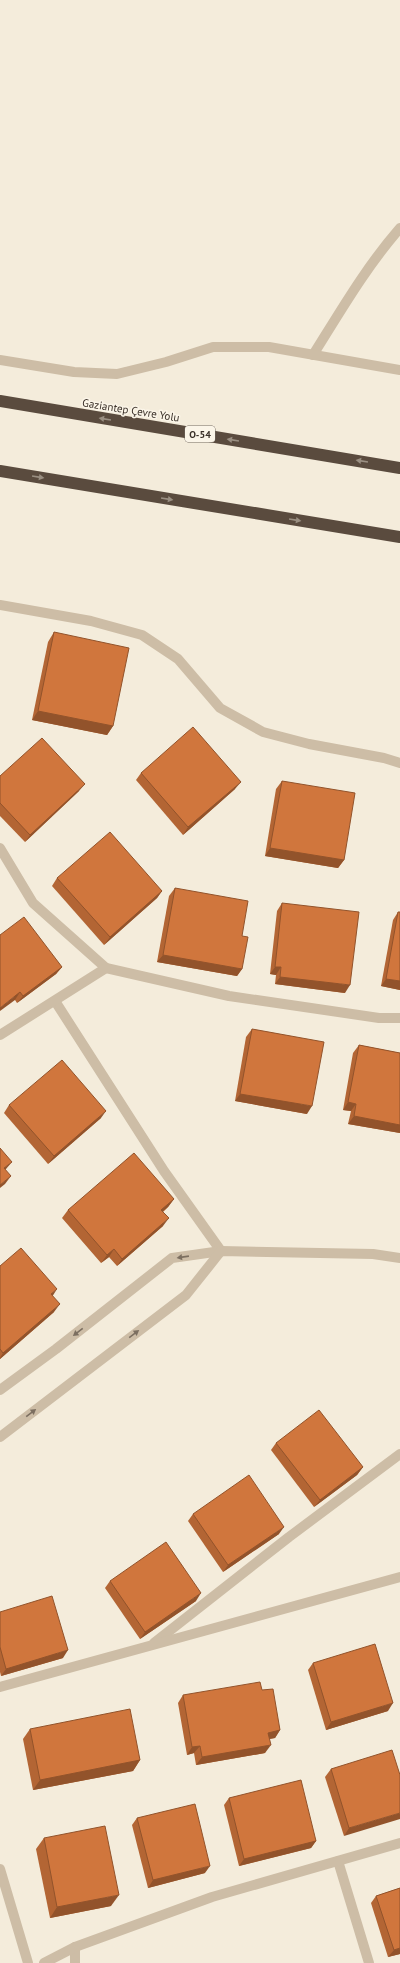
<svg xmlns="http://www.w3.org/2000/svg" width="400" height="1963" viewBox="0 0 400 1963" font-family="'PT Sans',sans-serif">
  <rect width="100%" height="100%" fill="#f4ecdb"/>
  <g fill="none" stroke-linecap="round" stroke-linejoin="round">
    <g stroke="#cdbda6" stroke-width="10">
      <path d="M313 355C340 312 366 267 400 228"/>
      <polyline points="0,360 74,372 117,374 166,362 213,347 269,347 400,370"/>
      <polyline points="0,605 91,621 142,635 178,659 220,708 263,732 309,744 384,758 400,763"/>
      <polyline points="0,848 33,903 106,968 229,996 379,1018 400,1018"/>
      <polyline points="55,1001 164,1171 221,1251"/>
      <polyline points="0,1035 106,968"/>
      <polyline points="0,1390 56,1349 172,1258 221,1251 373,1254 400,1258"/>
      <polyline points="0,1437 186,1295 221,1251"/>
      <polyline points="154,1643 289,1537 400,1454"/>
      <polyline points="0,1687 400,1577"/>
      <polyline points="338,1861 369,1963"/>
      <polyline points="0,1869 28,1963"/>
      <polyline points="75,1947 75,1963"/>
      <polyline points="44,1963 75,1947 212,1897 400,1843"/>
    </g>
    <g stroke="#5a4b3e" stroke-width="12">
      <polyline points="0,401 400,468"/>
      <polyline points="0,471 400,537"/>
    </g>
  </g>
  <g fill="#b36534">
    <polygon points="54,632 113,726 107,735 32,720 48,642"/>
    <polygon points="141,773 235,789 183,835 136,780"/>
    <polygon points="0,776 79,791 25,842 0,816"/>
    <polygon points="282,781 344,860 338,868 265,856 276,789"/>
    <polygon points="57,878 162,891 157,898 104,945 52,886"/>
    <polygon points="175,888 242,936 242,969 237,976 157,962 169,896"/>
    <polygon points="282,903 345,993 275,984 276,975 270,974 277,911"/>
    <polygon points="398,912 400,912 400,990 381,986 393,920"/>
    <polygon points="0,935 62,967 56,974 17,1003 15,1000"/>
    <polygon points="252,1029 307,1114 235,1101 246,1037"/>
    <polygon points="359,1045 400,1053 400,1133 348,1124 351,1111 343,1110 353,1053"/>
    <polygon points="9,1105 101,1118 48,1164 4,1113"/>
    <polygon points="174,1199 168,1207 163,1212 163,1226 117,1266 109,1257 101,1263 62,1218 68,1210"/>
    <polygon points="0,1266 54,1312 0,1359"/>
    <polygon points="276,1443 363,1467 357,1475 314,1507 271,1450"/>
    <polygon points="193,1514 279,1534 223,1572 188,1521"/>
    <polygon points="110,1581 196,1601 140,1639 105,1588"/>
    <polygon points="0,1612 63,1658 1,1676 0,1672"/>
    <polygon points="313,1663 388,1711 326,1730 308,1670"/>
    <polygon points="262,1690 280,1730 275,1738 269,1739 265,1753 196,1765 194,1753 187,1755 178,1703 183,1695"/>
    <polygon points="30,1729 140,1760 133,1771 33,1790 23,1739"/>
    <polygon points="331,1769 400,1775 344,1836 325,1777"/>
    <polygon points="229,1798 316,1841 311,1848 239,1866 224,1805"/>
    <polygon points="137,1818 205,1873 148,1888 132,1825"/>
    <polygon points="44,1838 111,1906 50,1918 36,1849"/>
    <polygon points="400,1888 400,1954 388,1957 371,1903 376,1896"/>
  </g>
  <g fill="#92532b">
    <polygon points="38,711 113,726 107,735 32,720"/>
    <polygon points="241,782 235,789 183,835 188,827"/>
    <polygon points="85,784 79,791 25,842 30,835"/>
    <polygon points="270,848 344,860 338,868 265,856"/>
    <polygon points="162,891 157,898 104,945 110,937"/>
    <polygon points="163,955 242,969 237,976 157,962"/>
    <polygon points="62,967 56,974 17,1003 23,996"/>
    <polygon points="275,967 281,967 276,975 270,974"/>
    <polygon points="280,977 350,985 345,993 275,984"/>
    <polygon points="386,979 400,981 400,990 381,986"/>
    <polygon points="20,992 15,1000 0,1011 0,1008"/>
    <polygon points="240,1094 312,1106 307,1114 235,1101"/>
    <polygon points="348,1102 356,1104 351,1111 343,1110"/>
    <polygon points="106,1111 101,1118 48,1164 54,1156"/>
    <polygon points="354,1116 400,1125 400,1133 348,1124"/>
    <polygon points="12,1162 6,1169 0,1175 4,1168"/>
    <polygon points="11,1176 5,1184 0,1188 0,1185"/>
    <polygon points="174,1199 168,1207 156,1217 161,1210"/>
    <polygon points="169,1218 163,1226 117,1266 122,1259"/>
    <polygon points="114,1249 109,1257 101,1263 107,1255"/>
    <polygon points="57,1289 52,1297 51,1294"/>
    <polygon points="60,1304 54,1312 0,1359 0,1358 3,1353"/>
    <polygon points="363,1467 357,1475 314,1507 320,1500"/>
    <polygon points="284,1527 279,1534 223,1572 228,1565"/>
    <polygon points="201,1593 196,1601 140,1639 145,1632"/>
    <polygon points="68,1650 63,1658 1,1676 6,1669"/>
    <polygon points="393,1703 388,1711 326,1730 331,1722"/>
    <polygon points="280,1730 275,1738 263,1740 268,1733"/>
    <polygon points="271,1745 265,1753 196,1765 202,1757"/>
    <polygon points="200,1746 194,1753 187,1755 192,1747"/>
    <polygon points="140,1760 133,1771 33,1790 40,1780"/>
    <polygon points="400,1813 400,1819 344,1836 349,1828"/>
    <polygon points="316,1841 311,1848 239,1866 244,1859"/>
    <polygon points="210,1866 205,1873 148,1888 153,1880"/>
    <polygon points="119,1895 111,1906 50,1918 57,1907"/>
    <polygon points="400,1948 400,1954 388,1957 394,1950"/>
  </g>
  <g fill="#d0763d" stroke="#92532b">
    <polygon points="54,632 129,648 113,726 38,711"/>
    <polygon points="193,727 241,782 188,827 141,773"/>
    <polygon points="42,738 85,784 30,835 0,803 0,776"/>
    <polygon points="282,781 355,793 344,860 270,848"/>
    <polygon points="110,832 162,891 110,937 57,878"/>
    <polygon points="175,888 248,901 242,936 248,937 242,969 163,955"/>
    <polygon points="282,903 359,912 350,985 280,977 281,967 275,967"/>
    <polygon points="398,912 400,912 400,981 386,979"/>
    <polygon points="24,917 62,967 23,996 20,992 0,1008 0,935"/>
    <polygon points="252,1029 324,1042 312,1106 240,1094"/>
    <polygon points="359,1045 400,1053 400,1125 354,1116 356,1104 348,1102"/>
    <polygon points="62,1060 106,1111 54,1156 9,1105"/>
    <polygon points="0,1148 12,1162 4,1168 11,1176 0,1185"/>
    <polygon points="134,1153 174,1199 161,1210 169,1218 122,1259 114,1249 107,1255 68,1210"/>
    <polygon points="21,1248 57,1289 51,1294 60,1304 3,1353 0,1349 0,1266"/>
    <polygon points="319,1410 363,1467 320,1500 276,1443"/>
    <polygon points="249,1475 284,1527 228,1565 193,1514"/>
    <polygon points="166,1542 201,1593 145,1632 110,1581"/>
    <polygon points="52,1596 68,1650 6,1669 0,1647 0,1612"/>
    <polygon points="375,1644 393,1703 331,1722 313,1663"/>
    <polygon points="260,1682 262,1690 273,1689 280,1730 268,1733 271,1745 202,1757 200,1746 192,1747 183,1695"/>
    <polygon points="130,1709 140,1760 40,1780 30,1729"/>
    <polygon points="392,1750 400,1775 400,1813 349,1828 331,1769"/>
    <polygon points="301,1780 316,1841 244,1859 229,1798"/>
    <polygon points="195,1804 210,1866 153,1880 137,1818"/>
    <polygon points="105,1826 119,1895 57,1907 44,1838"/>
    <polygon points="400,1888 400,1948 394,1950 376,1896"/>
  </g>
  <defs><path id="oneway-solid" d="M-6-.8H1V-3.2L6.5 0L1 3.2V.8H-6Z"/></defs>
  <g fill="#9a8f82">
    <use href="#oneway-solid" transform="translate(105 419) rotate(-171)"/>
    <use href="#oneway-solid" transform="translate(233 440) rotate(-171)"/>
    <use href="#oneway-solid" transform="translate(362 461) rotate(-171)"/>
    <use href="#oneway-solid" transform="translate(38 477) rotate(9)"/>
    <use href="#oneway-solid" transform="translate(167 499) rotate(9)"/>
    <use href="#oneway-solid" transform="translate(295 520) rotate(9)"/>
  </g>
  <g fill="#7c6f60">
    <use href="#oneway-solid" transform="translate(183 1257) rotate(172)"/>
    <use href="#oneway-solid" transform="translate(78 1332) rotate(142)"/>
    <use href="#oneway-solid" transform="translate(134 1334) rotate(-37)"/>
    <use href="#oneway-solid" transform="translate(31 1413) rotate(-37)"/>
  </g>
  <g text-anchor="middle" stroke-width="3" stroke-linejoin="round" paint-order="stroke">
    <rect fill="#fbf5e8" stroke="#736a61" stroke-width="1" x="185" y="426" width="30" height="16" rx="3"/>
    <g font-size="10" font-weight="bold" fill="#392f27">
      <text x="200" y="438">O-54</text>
    </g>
    <g font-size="11" fill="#392f27" stroke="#fbf5e8">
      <text transform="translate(131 410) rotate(9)" y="4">Gaziantep Çevre Yolu</text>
    </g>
  </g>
</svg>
